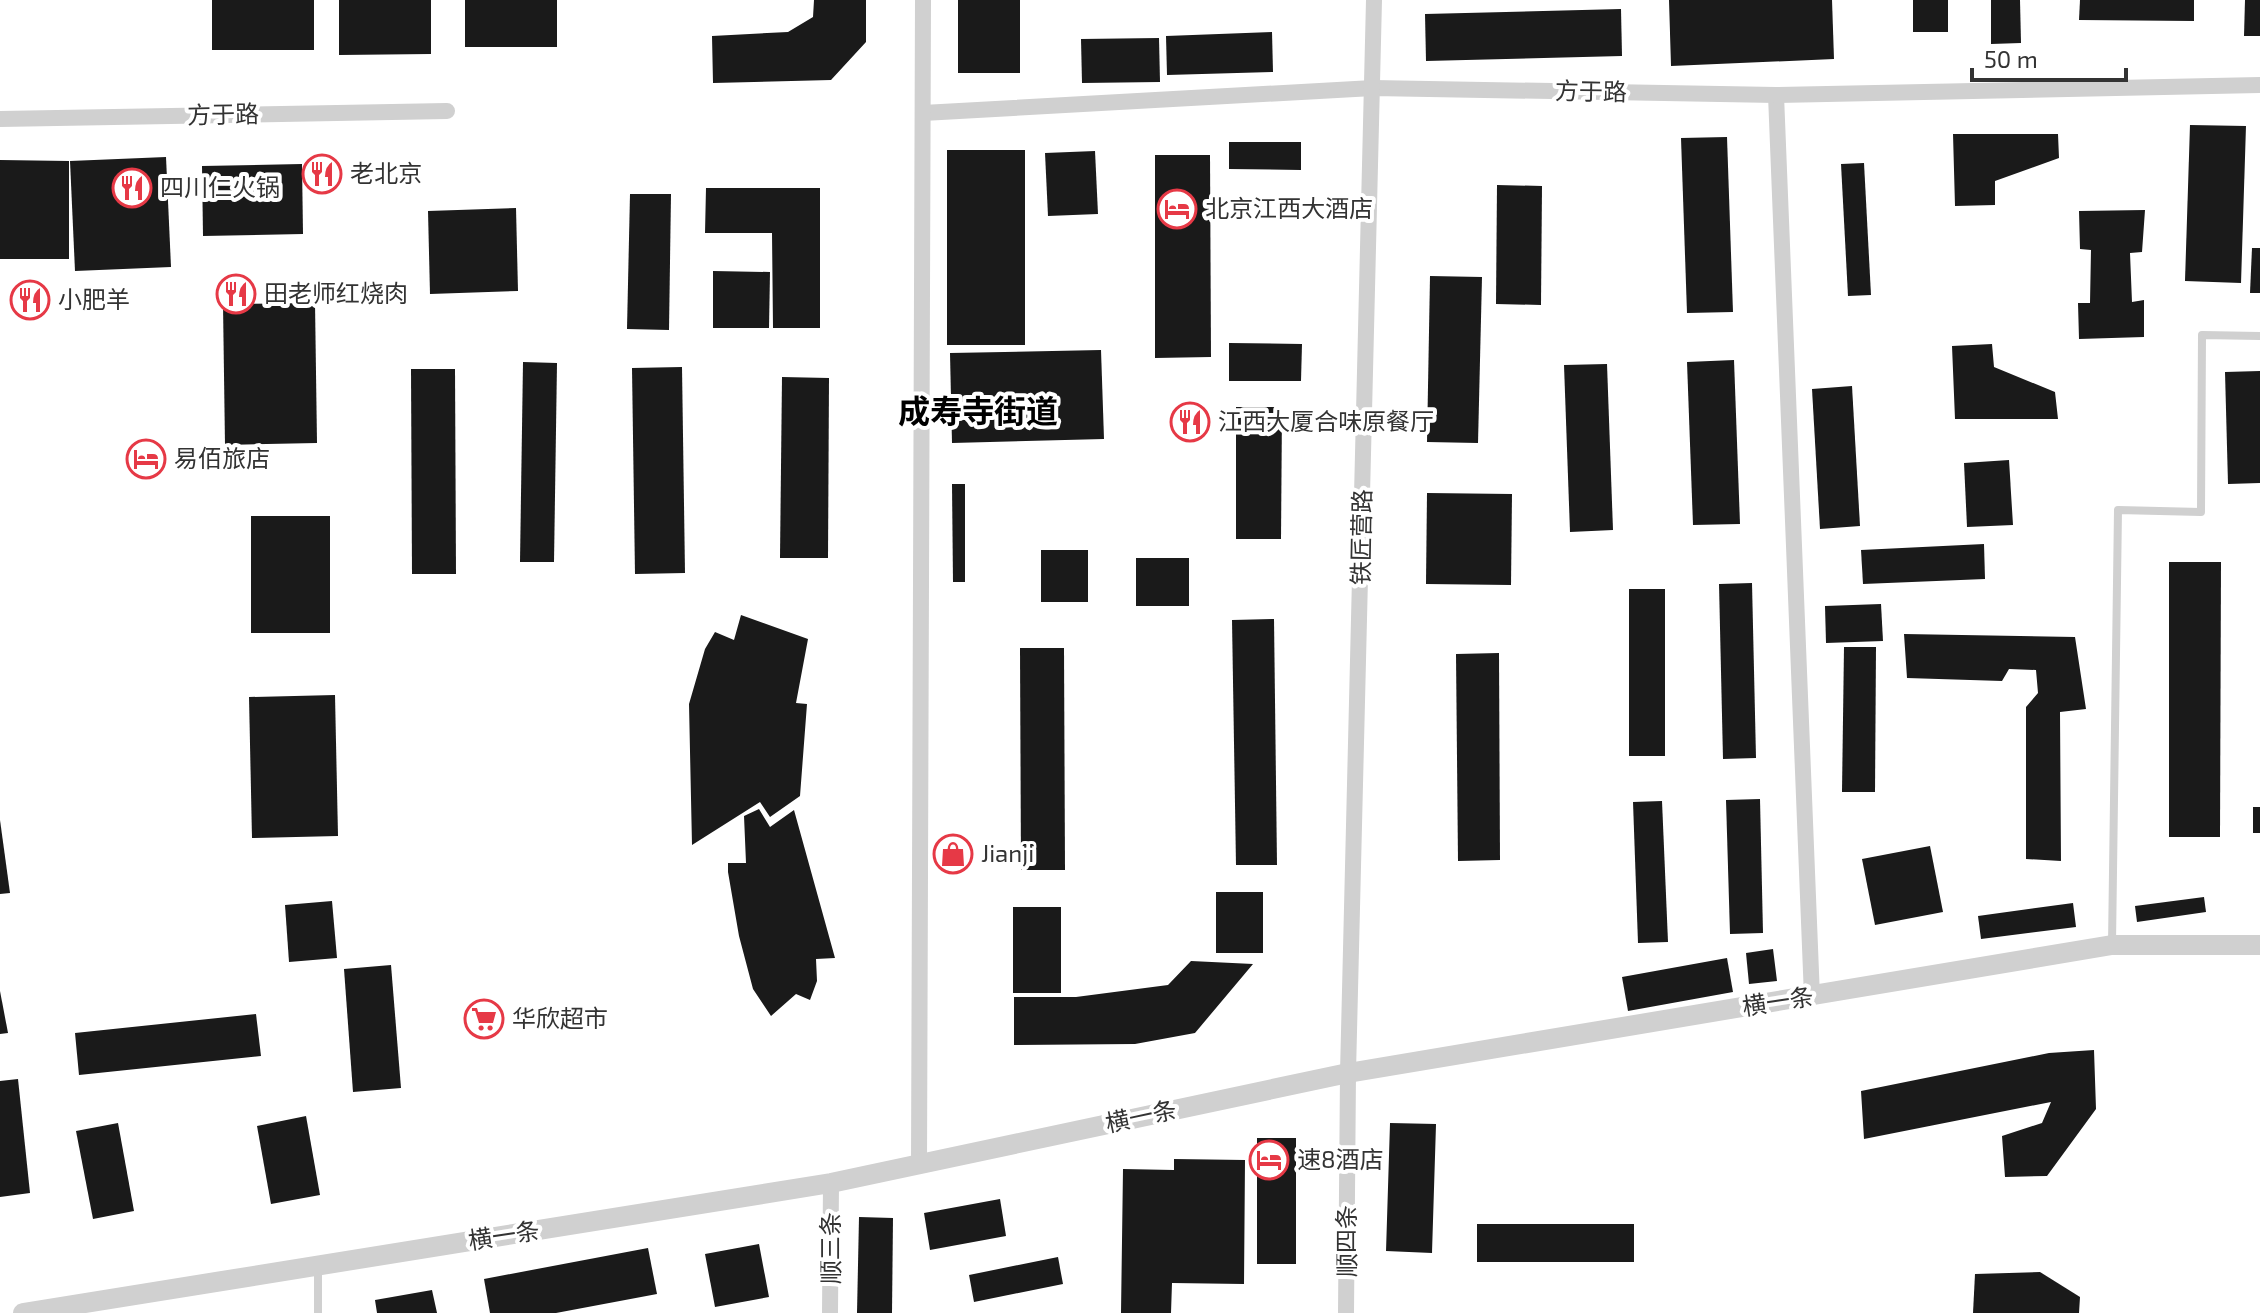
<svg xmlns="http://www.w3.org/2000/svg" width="2260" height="1313" viewBox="0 0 2260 1313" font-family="'Exo 2','Noto Sans SC',sans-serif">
  <rect width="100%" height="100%" fill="#fff"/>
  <g fill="#1a1a1a">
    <rect x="212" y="0" width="102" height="50"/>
    <polygon points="339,0 431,0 431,54 339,55"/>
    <rect x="465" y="0" width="92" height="47"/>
    <polygon points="814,0 866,0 866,42 831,80 713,83 712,36 788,32 813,17"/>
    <rect x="958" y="0" width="62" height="73"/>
    <polygon points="1669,0 1832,0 1834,59 1671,66"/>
    <rect x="1913" y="0" width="35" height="32"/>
    <polygon points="1991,0 2020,0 2021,43 1991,44"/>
    <polygon points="2080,0 2194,0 2194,21 2079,20"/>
    <polygon points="2245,0 2260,0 2260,36 2244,36"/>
    <polygon points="1621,9 1622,56 1426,61 1425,14"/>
    <polygon points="1272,32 1273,72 1167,75 1166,36"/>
    <polygon points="1159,38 1160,82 1082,83 1081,39"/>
    <polygon points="2190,125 2246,126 2241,283 2185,281"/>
    <polygon points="1953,134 2058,134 2059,158 1995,181 1995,205 1955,206"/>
    <polygon points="1727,137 1733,312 1687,313 1681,138"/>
    <polygon points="1229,142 1301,142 1301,170 1229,169"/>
    <rect x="947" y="150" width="78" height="195"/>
    <polygon points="1095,151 1098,214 1048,216 1045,153"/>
    <polygon points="1155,155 1210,155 1211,357 1155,358"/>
    <polygon points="166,157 171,267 75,271 70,161"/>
    <polygon points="0,160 69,161 69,259 0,259"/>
    <polygon points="1864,163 1871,295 1848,296 1841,164"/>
    <polygon points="302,164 303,234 203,236 202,166"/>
    <polygon points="1497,185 1542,186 1541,305 1496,304"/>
    <polygon points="706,188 820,188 820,328 773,328 772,233 705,233"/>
    <polygon points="630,194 671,194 669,330 627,329"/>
    <polygon points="516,208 518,291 430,294 428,211"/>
    <polygon points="2145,210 2142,252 2130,253 2132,302 2144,300 2144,337 2079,339 2078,303 2090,303 2091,250 2080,249 2079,211"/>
    <polygon points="2252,248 2260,248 2260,293 2250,293"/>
    <polygon points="713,271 770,272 769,328 713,328"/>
    <polygon points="1430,276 1482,277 1478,443 1427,442"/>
    <polygon points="315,303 317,443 225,445 223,304"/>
    <polygon points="1229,343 1302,344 1301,381 1229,381"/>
    <polygon points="1992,344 1994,367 2055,392 2058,419 1955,419 1952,346"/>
    <polygon points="1101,350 1104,439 952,443 950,353"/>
    <polygon points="1734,360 1740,524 1693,525 1687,362"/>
    <polygon points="523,362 557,363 554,562 520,562"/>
    <polygon points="1607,364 1613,530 1570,532 1564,365"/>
    <polygon points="682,367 685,573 635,574 632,368"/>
    <polygon points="411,369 455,369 456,574 412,574"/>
    <polygon points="2260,371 2260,483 2228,484 2225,372"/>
    <polygon points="782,377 829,378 828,558 780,558"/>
    <polygon points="1852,386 1860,526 1820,529 1812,389"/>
    <polygon points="1236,407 1282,407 1281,539 1236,539"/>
    <polygon points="2009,460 2013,525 1967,527 1964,463"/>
    <polygon points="952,484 965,484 965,582 953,582"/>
    <polygon points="1427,493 1512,494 1511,585 1426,584"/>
    <rect x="251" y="516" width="79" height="117"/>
    <polygon points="1984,544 1985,579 1863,584 1861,550"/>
    <rect x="1041" y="550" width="47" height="52"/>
    <rect x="1136" y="558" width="53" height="48"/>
    <polygon points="2169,562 2221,562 2220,837 2169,837"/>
    <polygon points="1752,583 1756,758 1723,759 1719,584"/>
    <rect x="1629" y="589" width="36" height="167"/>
    <polygon points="1881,604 1883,641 1826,643 1825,606"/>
    <polygon points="741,615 808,639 796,703 807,704 800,796 770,817 760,802 692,845 689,704 705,649 715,632 734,640"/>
    <polygon points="1274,619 1277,865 1236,865 1232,620"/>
    <polygon points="1904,634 2075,637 2086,709 2060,712 2061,861 2026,859 2026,707 2038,693 2036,670 2009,669 2002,681 1907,678"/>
    <polygon points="1844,647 1876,647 1875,792 1842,792"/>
    <polygon points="1020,648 1064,648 1065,870 1021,870"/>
    <polygon points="1499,653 1500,860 1458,861 1456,654"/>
    <polygon points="335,695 338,836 252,838 249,697"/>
    <polygon points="1760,799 1763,933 1730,934 1726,800"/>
    <polygon points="1662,801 1668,942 1638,943 1633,802"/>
    <rect x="2253" y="807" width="7" height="26"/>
    <polygon points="759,809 770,827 794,810 835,958 816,959 817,981 810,1000 796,994 771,1016 753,989 739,936 728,872 728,863 746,863 744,816"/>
    <polygon points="0,820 10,893 0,894"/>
    <polygon points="1930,846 1943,912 1875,925 1862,859"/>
    <rect x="1216" y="892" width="47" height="61"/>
    <polygon points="2204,897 2206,912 2137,922 2135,906"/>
    <polygon points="332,901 337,958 289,962 285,905"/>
    <polygon points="2073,903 2076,927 1981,939 1978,916"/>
    <rect x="1013" y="907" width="48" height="86"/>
    <polygon points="1773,949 1777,981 1749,984 1746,953"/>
    <polygon points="1727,958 1733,992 1628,1011 1622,977"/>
    <polygon points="1191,961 1253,964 1195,1033 1135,1044 1014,1045 1014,997 1076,997 1168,985"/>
    <polygon points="391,965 401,1088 353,1092 344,969"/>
    <polygon points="0,991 8,1033 0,1034"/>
    <polygon points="256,1014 261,1056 79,1075 75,1033"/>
    <polygon points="2094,1050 2096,1109 2047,1176 2005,1177 2002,1136 2042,1123 2051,1102 1864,1139 1861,1091 2049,1053"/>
    <polygon points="18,1079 30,1193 0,1197 0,1081"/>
    <polygon points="306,1116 320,1195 271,1204 257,1126"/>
    <polygon points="118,1123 134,1211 93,1219 76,1131"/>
    <polygon points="1390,1123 1436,1124 1432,1253 1386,1251"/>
    <rect x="1257" y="1138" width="39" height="126"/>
    <polygon points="1174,1159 1245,1160 1244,1284 1172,1283 1171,1313 1121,1313 1123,1169 1174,1170"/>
    <polygon points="1000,1199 1006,1236 930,1250 924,1213"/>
    <polygon points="859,1217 893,1218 892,1313 857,1313"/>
    <rect x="1477" y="1224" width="157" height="38"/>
    <polygon points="759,1244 769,1297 715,1307 705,1254"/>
    <polygon points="648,1248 657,1294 556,1313 490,1313 484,1279"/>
    <polygon points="1058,1257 1063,1284 974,1302 969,1275"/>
    <polygon points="2040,1272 2080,1297 2079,1313 1973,1313 1975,1274"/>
    <polygon points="432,1290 437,1313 377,1313 375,1300"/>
  </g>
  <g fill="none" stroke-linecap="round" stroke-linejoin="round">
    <g stroke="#d0d0d0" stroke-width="8">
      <polyline points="2112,944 2118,510 2201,512 2202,335 2260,336"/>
      <polyline points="318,1266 318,1313"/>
    </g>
    <g stroke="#d0d0d0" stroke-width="16">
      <polyline points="1776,95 1812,997"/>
      <polyline points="923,113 1373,88 1776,95 2260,85"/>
      <polyline points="0,119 447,111"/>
      <polyline points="919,1165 923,0"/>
      <polyline points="830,1313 831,1183"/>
      <polyline points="1346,1313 1348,1073 1374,0"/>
    </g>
    <polyline stroke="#d0d0d0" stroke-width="20" points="23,1313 831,1183 1348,1073 2112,945 2260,945"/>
  </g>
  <defs>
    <g id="restaurant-ring" transform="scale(2)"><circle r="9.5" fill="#fff" stroke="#e63946" stroke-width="1.5"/><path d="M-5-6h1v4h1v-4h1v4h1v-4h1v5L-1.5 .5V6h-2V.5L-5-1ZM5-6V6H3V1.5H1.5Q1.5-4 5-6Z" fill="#e63946"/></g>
    <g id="hotel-ring" transform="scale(2)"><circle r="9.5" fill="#fff" stroke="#e63946" stroke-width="1.5"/><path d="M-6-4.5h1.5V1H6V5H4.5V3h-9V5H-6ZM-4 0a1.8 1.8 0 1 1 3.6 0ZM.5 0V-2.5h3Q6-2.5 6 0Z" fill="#e63946"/></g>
    <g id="shop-ring" transform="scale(2)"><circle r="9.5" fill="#fff" stroke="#e63946" stroke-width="1.5"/><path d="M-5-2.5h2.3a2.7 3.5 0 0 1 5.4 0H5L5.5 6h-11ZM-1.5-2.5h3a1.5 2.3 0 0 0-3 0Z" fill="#e63946"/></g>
    <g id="supermarket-ring" transform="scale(2)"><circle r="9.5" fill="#fff" stroke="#e63946" stroke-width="1.5"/><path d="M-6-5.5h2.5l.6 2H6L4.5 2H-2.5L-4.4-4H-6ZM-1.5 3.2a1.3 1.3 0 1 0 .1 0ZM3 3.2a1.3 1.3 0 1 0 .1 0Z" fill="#e63946"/></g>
  </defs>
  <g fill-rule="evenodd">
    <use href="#restaurant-ring" x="322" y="174"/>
    <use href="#restaurant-ring" x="132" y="188"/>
    <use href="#hotel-ring" x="1177" y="209"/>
    <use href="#restaurant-ring" x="236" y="294"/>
    <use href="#restaurant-ring" x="30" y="300"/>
    <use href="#restaurant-ring" x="1190" y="422"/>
    <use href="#hotel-ring" x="146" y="459"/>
    <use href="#shop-ring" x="953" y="854"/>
    <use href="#supermarket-ring" x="484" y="1019"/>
    <use href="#hotel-ring" x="1269" y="1160"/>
  </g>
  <g text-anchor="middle" stroke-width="8" stroke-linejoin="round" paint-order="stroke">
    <g font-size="24" fill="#333" stroke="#fff">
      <text transform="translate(1591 92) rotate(1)" y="8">方于路</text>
      <text transform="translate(223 115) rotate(-1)" y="8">方于路</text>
      <text transform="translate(1362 537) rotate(-89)" y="8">铁匠营路</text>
      <text transform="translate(1778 1002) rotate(-9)" y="8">横一条</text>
      <text transform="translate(1141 1117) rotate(-12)" y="8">横一条</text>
      <text transform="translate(504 1236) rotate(-9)" y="8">横一条</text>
      <text transform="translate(1347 1241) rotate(-90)" y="8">顺四条</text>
      <text transform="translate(831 1248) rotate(-90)" y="8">顺三条</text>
    </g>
    <g font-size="24" fill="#333" stroke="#fff" text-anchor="start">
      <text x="350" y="182">老北京</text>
      <text x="160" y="196">四川仁火锅</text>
      <text x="1205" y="217">北京江西大酒店</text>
      <text x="264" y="302">田老师红烧肉</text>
      <text x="58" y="308">小肥羊</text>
      <text x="1218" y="430">江西大厦合味原餐厅</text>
      <text x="174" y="467">易佰旅店</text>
      <text x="981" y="862">Jianji</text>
      <text x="512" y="1027">华欣超市</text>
      <text x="1297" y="1168">速8酒店</text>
    </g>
    <g font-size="32" font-weight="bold" fill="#000" stroke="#fff">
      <text x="978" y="423">成寿寺街道</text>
    </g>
  </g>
  <path d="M1972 68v12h154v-12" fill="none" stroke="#333333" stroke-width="4"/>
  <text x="1984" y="68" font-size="24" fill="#333333" stroke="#ffffff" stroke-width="6" paint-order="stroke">50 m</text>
</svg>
